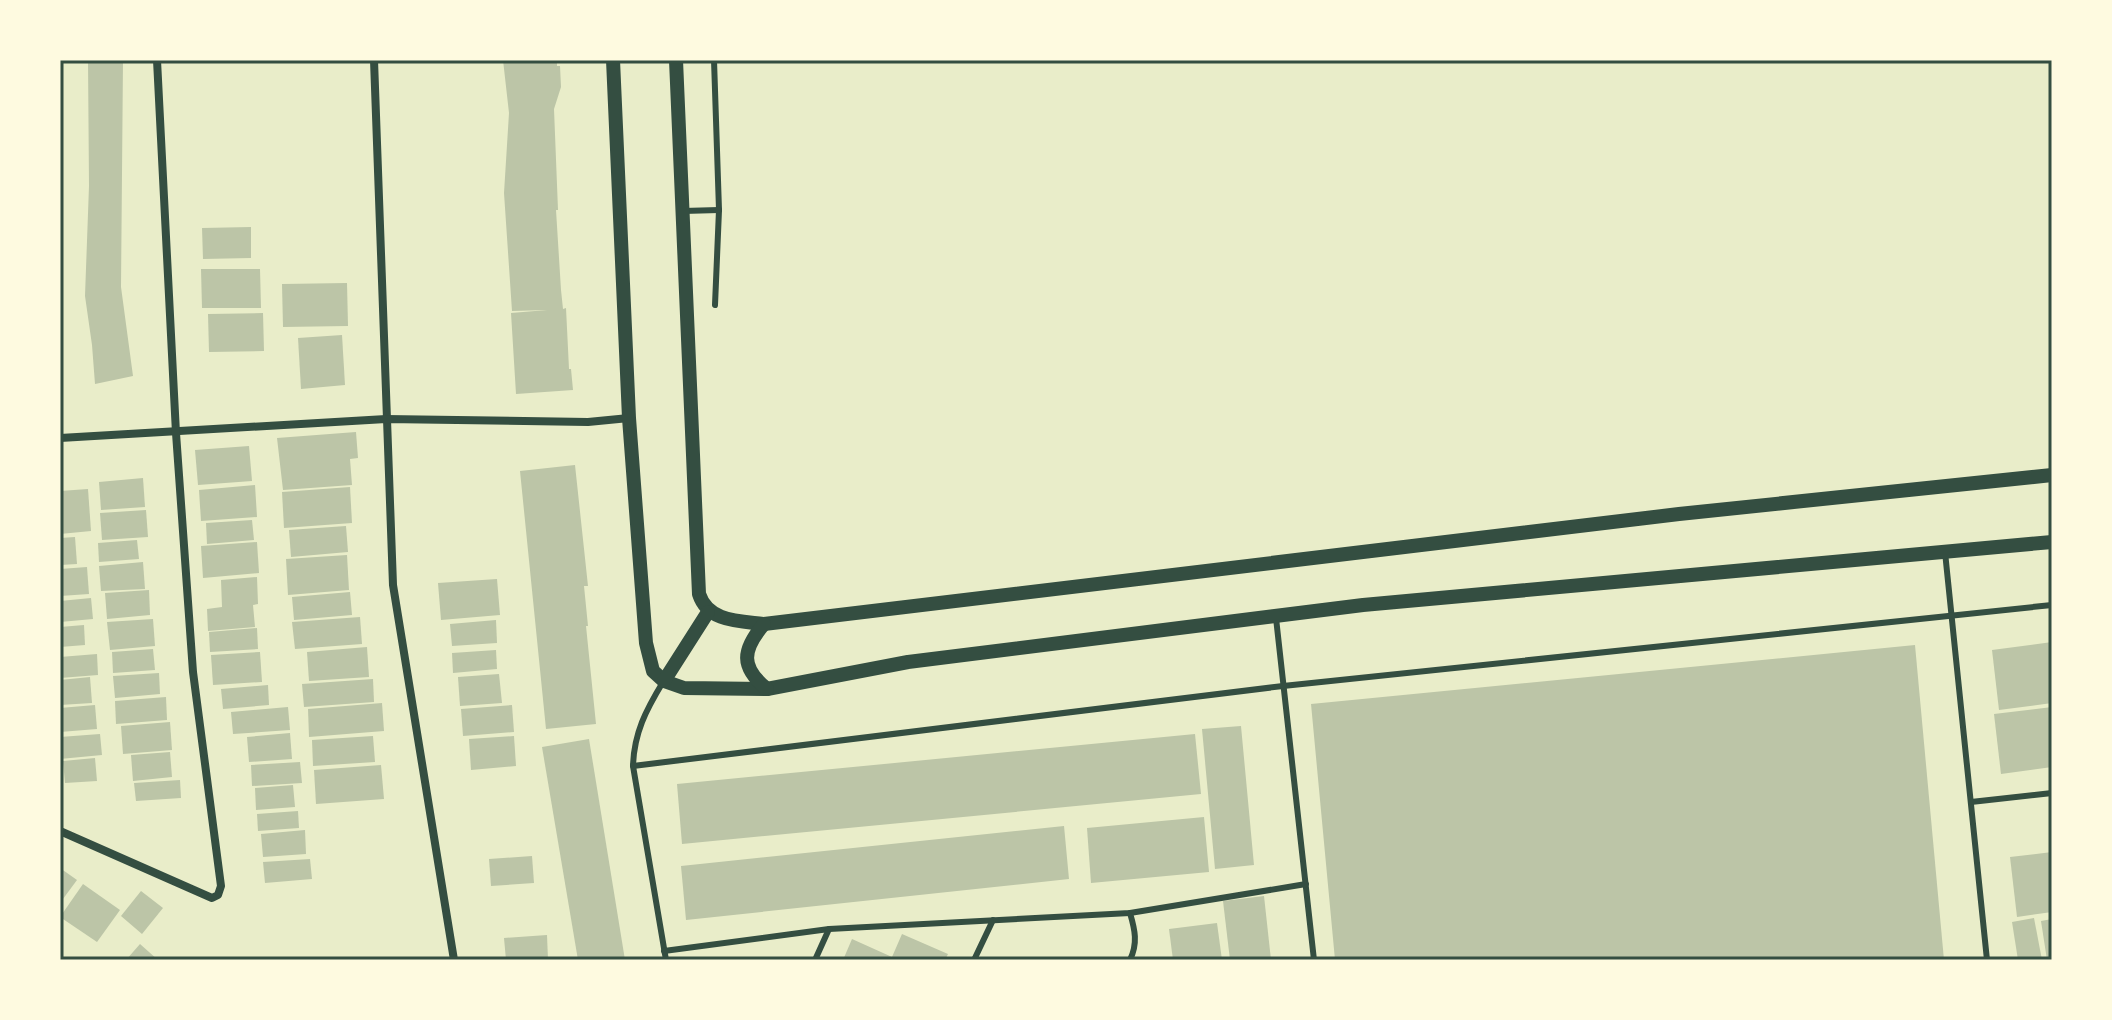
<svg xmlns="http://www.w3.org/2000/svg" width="2112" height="1020" viewBox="0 0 2112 1020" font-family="'Golos Text',sans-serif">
  <rect width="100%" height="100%" fill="#e9edc9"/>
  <g fill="#bcc5a7">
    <polygon points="88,60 123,60 121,287 133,376 95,384 92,345 85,296 89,186"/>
    <polygon points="503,60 557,60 557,66 560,66 561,87 554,109 558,210 556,210 561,290 563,309 566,308 569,369 571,369 573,390 516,394 511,313 547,310 512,311 504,193 509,113"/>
    <polygon points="251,227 251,258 203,259 202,228"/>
    <polygon points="201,269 260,269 261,308 202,308"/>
    <polygon points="347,283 348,326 283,327 282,284"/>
    <polygon points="263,313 264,351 209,352 208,314"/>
    <polygon points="342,335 345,385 301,389 298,338"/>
    <polygon points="356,432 358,458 350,459 352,485 283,490 277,438"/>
    <polygon points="249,446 252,481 198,485 195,450"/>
    <polygon points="575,465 588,586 584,586 588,626 586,626 596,724 546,729 520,471"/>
    <polygon points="143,478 145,507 101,510 99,482"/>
    <polygon points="255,485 257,517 201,521 199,490"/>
    <polygon points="350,487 352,523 284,528 282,492"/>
    <polygon points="88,489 91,531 60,534 60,491"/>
    <polygon points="146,510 148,537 102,540 100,513"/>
    <polygon points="252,520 254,540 207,544 206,523"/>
    <polygon points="346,526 348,552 291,557 289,530"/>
    <polygon points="75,537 77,564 60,565 60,538"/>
    <polygon points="137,540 139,559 99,562 98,543"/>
    <polygon points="257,542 259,573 203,578 201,546"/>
    <polygon points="347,555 349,590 288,595 286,559"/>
    <polygon points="143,562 145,589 101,591 99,566"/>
    <polygon points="87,567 89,594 60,596 60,569"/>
    <polygon points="257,577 258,604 253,605 255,627 208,631 207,609 222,607 221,580"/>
    <polygon points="497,579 500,615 441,620 438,583"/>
    <polygon points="149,590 150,615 107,619 105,593"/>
    <polygon points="350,592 352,615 294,620 292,597"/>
    <polygon points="91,598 93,619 60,622 60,601"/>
    <polygon points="360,617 362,644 295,649 292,622"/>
    <polygon points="153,619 155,646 110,650 107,622"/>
    <polygon points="496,620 497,643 452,646 450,624"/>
    <polygon points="84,625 85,645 60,647 60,627"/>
    <polygon points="257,628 258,649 210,652 209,632"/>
    <polygon points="2052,642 2052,703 1999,710 1992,650"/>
    <polygon points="1915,645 1944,960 1335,960 1311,704"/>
    <polygon points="367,647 369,677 309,681 307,652"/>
    <polygon points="153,649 155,670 113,673 112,652"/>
    <polygon points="496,650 497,669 453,673 452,653"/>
    <polygon points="260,652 262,682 213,685 211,655"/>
    <polygon points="97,654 98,675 60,678 60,657"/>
    <polygon points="159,673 160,694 115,698 113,676"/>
    <polygon points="499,674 502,703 460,706 458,677"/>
    <polygon points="90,677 92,703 60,705 60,680"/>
    <polygon points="373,679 374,702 304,707 302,684"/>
    <polygon points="268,685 269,705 223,709 221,689"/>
    <polygon points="166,697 167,720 116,724 115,701"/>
    <polygon points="382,703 384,731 309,737 308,709"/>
    <polygon points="95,705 97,729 60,732 60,708"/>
    <polygon points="512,705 514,732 463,736 461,709"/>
    <polygon points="288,707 290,730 233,734 231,712"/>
    <polygon points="2052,707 2052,767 2001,774 1994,714"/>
    <polygon points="170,722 172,750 123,754 121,726"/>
    <polygon points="1241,726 1254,865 1215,869 1202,729"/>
    <polygon points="290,733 292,759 249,762 247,737"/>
    <polygon points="100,734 102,755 60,759 60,737"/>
    <polygon points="1195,734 1201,794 682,844 677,784"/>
    <polygon points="373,736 375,762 313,766 312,740"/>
    <polygon points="514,736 516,766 471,770 469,739"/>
    <polygon points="589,739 625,960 578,960 542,747"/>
    <polygon points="170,752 172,777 133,781 131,755"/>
    <polygon points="95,758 97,781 65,783 63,761"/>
    <polygon points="300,762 302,783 252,786 251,765"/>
    <polygon points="381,765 384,799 316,804 314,770"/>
    <polygon points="180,780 181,798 136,801 134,783"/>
    <polygon points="293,785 295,807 256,810 255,788"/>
    <polygon points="298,811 299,828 258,831 257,814"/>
    <polygon points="1204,817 1209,872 1091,883 1087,828"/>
    <polygon points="1064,826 1069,879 686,920 681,866"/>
    <polygon points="305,830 306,854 263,857 261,834"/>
    <polygon points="2052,852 2052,912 2017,917 2010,857"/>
    <polygon points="532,856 534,883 491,886 489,859"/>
    <polygon points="310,859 312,879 265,883 263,862"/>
    <polygon points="60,868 77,880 60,903"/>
    <polygon points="83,884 120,910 97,942 60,917"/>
    <polygon points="141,891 163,908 142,934 121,916"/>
    <polygon points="1264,896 1271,960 1230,960 1223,901"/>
    <polygon points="2034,918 2042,960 2018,960 2012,922"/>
    <polygon points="2052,919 2052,960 2047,960 2041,921"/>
    <polygon points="1217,923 1222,960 1173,960 1169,929"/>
    <polygon points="902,934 948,954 945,960 843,960 852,939 892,957"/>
    <polygon points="547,935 548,960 506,960 504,938"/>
    <polygon points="140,944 158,960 126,960"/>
  </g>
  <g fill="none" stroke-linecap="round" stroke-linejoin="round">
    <g stroke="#344e41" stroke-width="6">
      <polyline points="714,60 719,210 715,305"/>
      <polyline points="683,211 719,210"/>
      <polyline points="1945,552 1987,960"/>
      <polyline points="1276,618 1314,960"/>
      <path d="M663 682C646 710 634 733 633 766L666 960"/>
      <polyline points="633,766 1283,686 2052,605"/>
      <polyline points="1971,802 2052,793"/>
      <path d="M1130 913C1135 930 1138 943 1130 960"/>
      <polyline points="664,951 829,929 1130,913 1306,884"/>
      <polyline points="815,960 829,929"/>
      <polyline points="974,960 993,920"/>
    </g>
    <g stroke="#344e41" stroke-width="8">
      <polyline points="374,60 393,585 454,960"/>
      <polyline points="60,438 386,419 588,422 629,418"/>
      <polyline points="60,831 212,898 218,895 221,886 193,672 176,433 157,60"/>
    </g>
    <g stroke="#344e41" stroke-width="14">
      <polyline points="613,60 629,418 646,643 653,671 664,681 684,688 767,689 908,662 1363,605 2052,542"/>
      <path d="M676 60 699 594C708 622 739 621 764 624L1679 514 2052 475"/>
      <path d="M764 624C742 650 740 667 767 689"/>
      <polyline points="664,681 708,612"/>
    </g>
  </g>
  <rect width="2112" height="1020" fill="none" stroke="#fefae0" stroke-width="124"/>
  <rect x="62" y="62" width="1988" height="896" fill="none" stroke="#344e41" stroke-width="3"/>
</svg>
